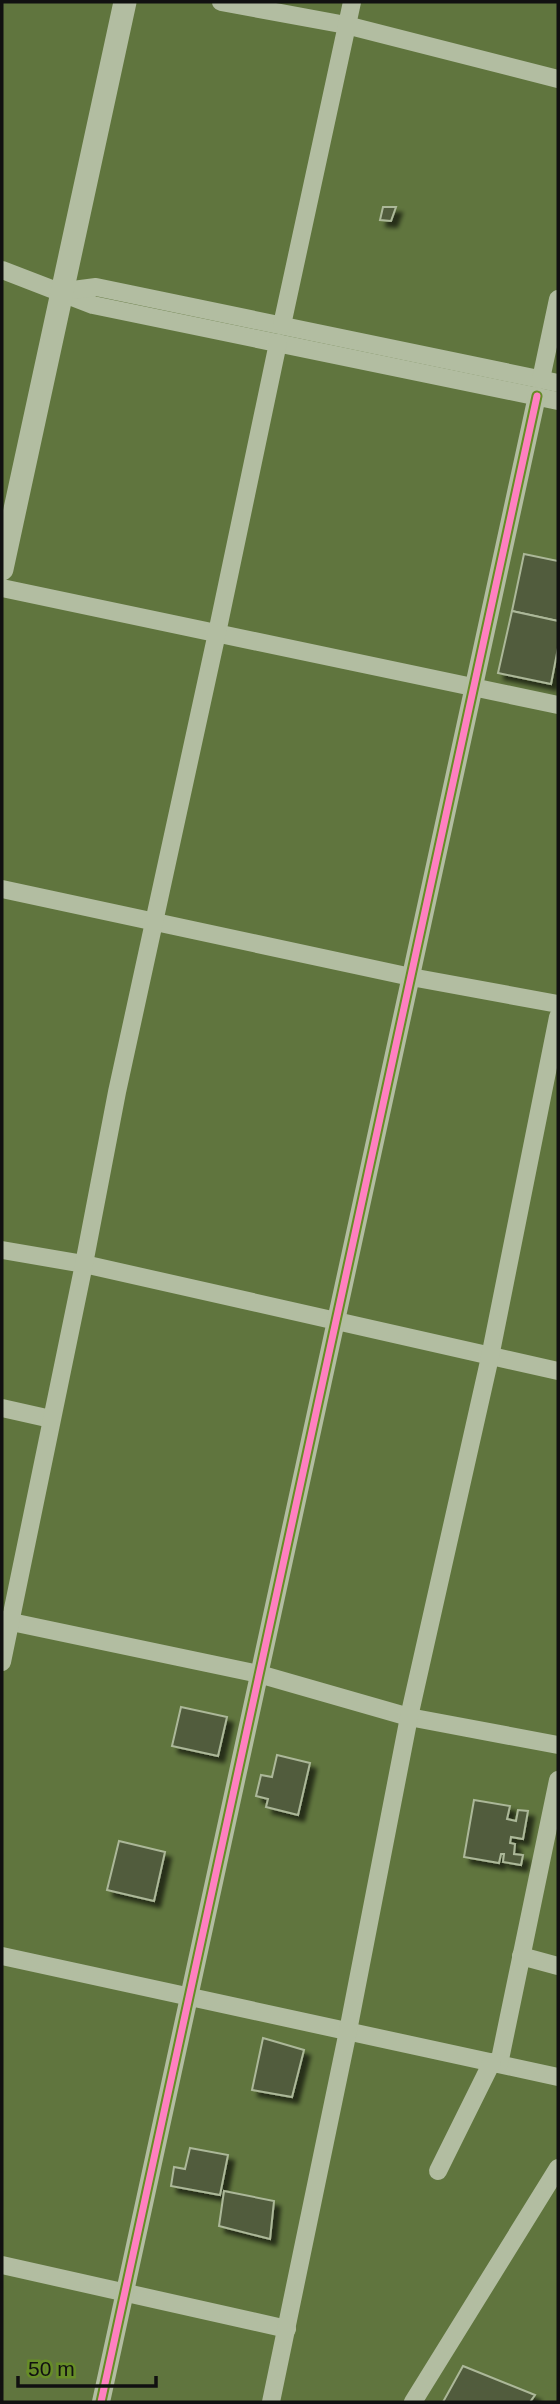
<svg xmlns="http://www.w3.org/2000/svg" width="560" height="2404" viewBox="0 0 560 2404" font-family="Helvetica,sans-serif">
  <defs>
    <filter id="shadow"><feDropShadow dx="6" dy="6" stdDeviation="2" flood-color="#0009"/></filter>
  </defs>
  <rect width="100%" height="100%" fill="#60753e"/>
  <g fill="#515c3e" stroke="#acb899" stroke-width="2" filter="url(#shadow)">
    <polygon points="383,207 396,207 391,221 380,220"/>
    <polygon points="524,554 558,561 558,621 512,611"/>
    <polygon points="512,611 558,621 558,648 551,684 498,673"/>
    <polygon points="181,1707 227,1717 218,1756 172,1746"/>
    <polygon points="277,1755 310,1763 298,1815 266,1807 268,1799 256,1796 261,1775 272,1777"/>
    <polygon points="474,1800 510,1806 507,1819 516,1821 518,1810 528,1811 523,1839 511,1837 510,1843 515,1844 514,1854 523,1855 521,1865 503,1862 504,1854 501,1854 499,1863 464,1857"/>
    <polygon points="119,1841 165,1852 154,1901 107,1890"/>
    <polygon points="263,2038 304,2050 292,2097 252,2090"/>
    <polygon points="190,2148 228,2155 220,2195 171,2186 174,2167 185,2169"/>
    <polygon points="224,2191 274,2201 270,2239 219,2226"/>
    <polygon points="463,2366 535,2395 530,2402 443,2402"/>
  </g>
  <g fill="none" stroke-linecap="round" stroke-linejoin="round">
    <g stroke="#b2bda1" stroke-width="18">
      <polyline points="221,2 346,25 558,79"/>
      <polyline points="2,270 93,305 558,401"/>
      <polyline points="65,291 96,287 558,383"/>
      <polyline points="282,325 352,2"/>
      <polyline points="541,379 558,299"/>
      <polyline points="2,588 558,705"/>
      <polyline points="2,889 411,977 558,1004"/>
      <polyline points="2,1250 84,1264 558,1371"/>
      <polyline points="2,1408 51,1419"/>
      <polyline points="2,1620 259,1674 409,1717 558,1745"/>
      <polyline points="2,1662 84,1264 117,1092 217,633 278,343"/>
      <polyline points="2,1956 558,2077"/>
      <polyline points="521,1956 558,1966"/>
      <polyline points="499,2064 558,1780"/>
      <polyline points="438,2171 492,2062"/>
      <polyline points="2,2265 287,2329"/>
      <polyline points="101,2402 537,396"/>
      <polyline points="271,2402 348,2031 409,1717 490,1357 558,1017"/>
      <polyline points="413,2402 558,2168"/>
    </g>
    <polyline stroke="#b2bda1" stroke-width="23" points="2,569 125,2"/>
    <g stroke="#668c27" stroke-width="11">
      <polyline id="cycleway" points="101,2402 537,396"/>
    </g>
    <use href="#cycleway" stroke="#ff80c0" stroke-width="7"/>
  </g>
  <rect width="560" height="2404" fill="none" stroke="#111111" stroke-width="7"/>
  <path d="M18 2376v10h138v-10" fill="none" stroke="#111111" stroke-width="3.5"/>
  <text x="28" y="2376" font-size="21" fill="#111111" stroke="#668c27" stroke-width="5" paint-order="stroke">50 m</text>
</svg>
